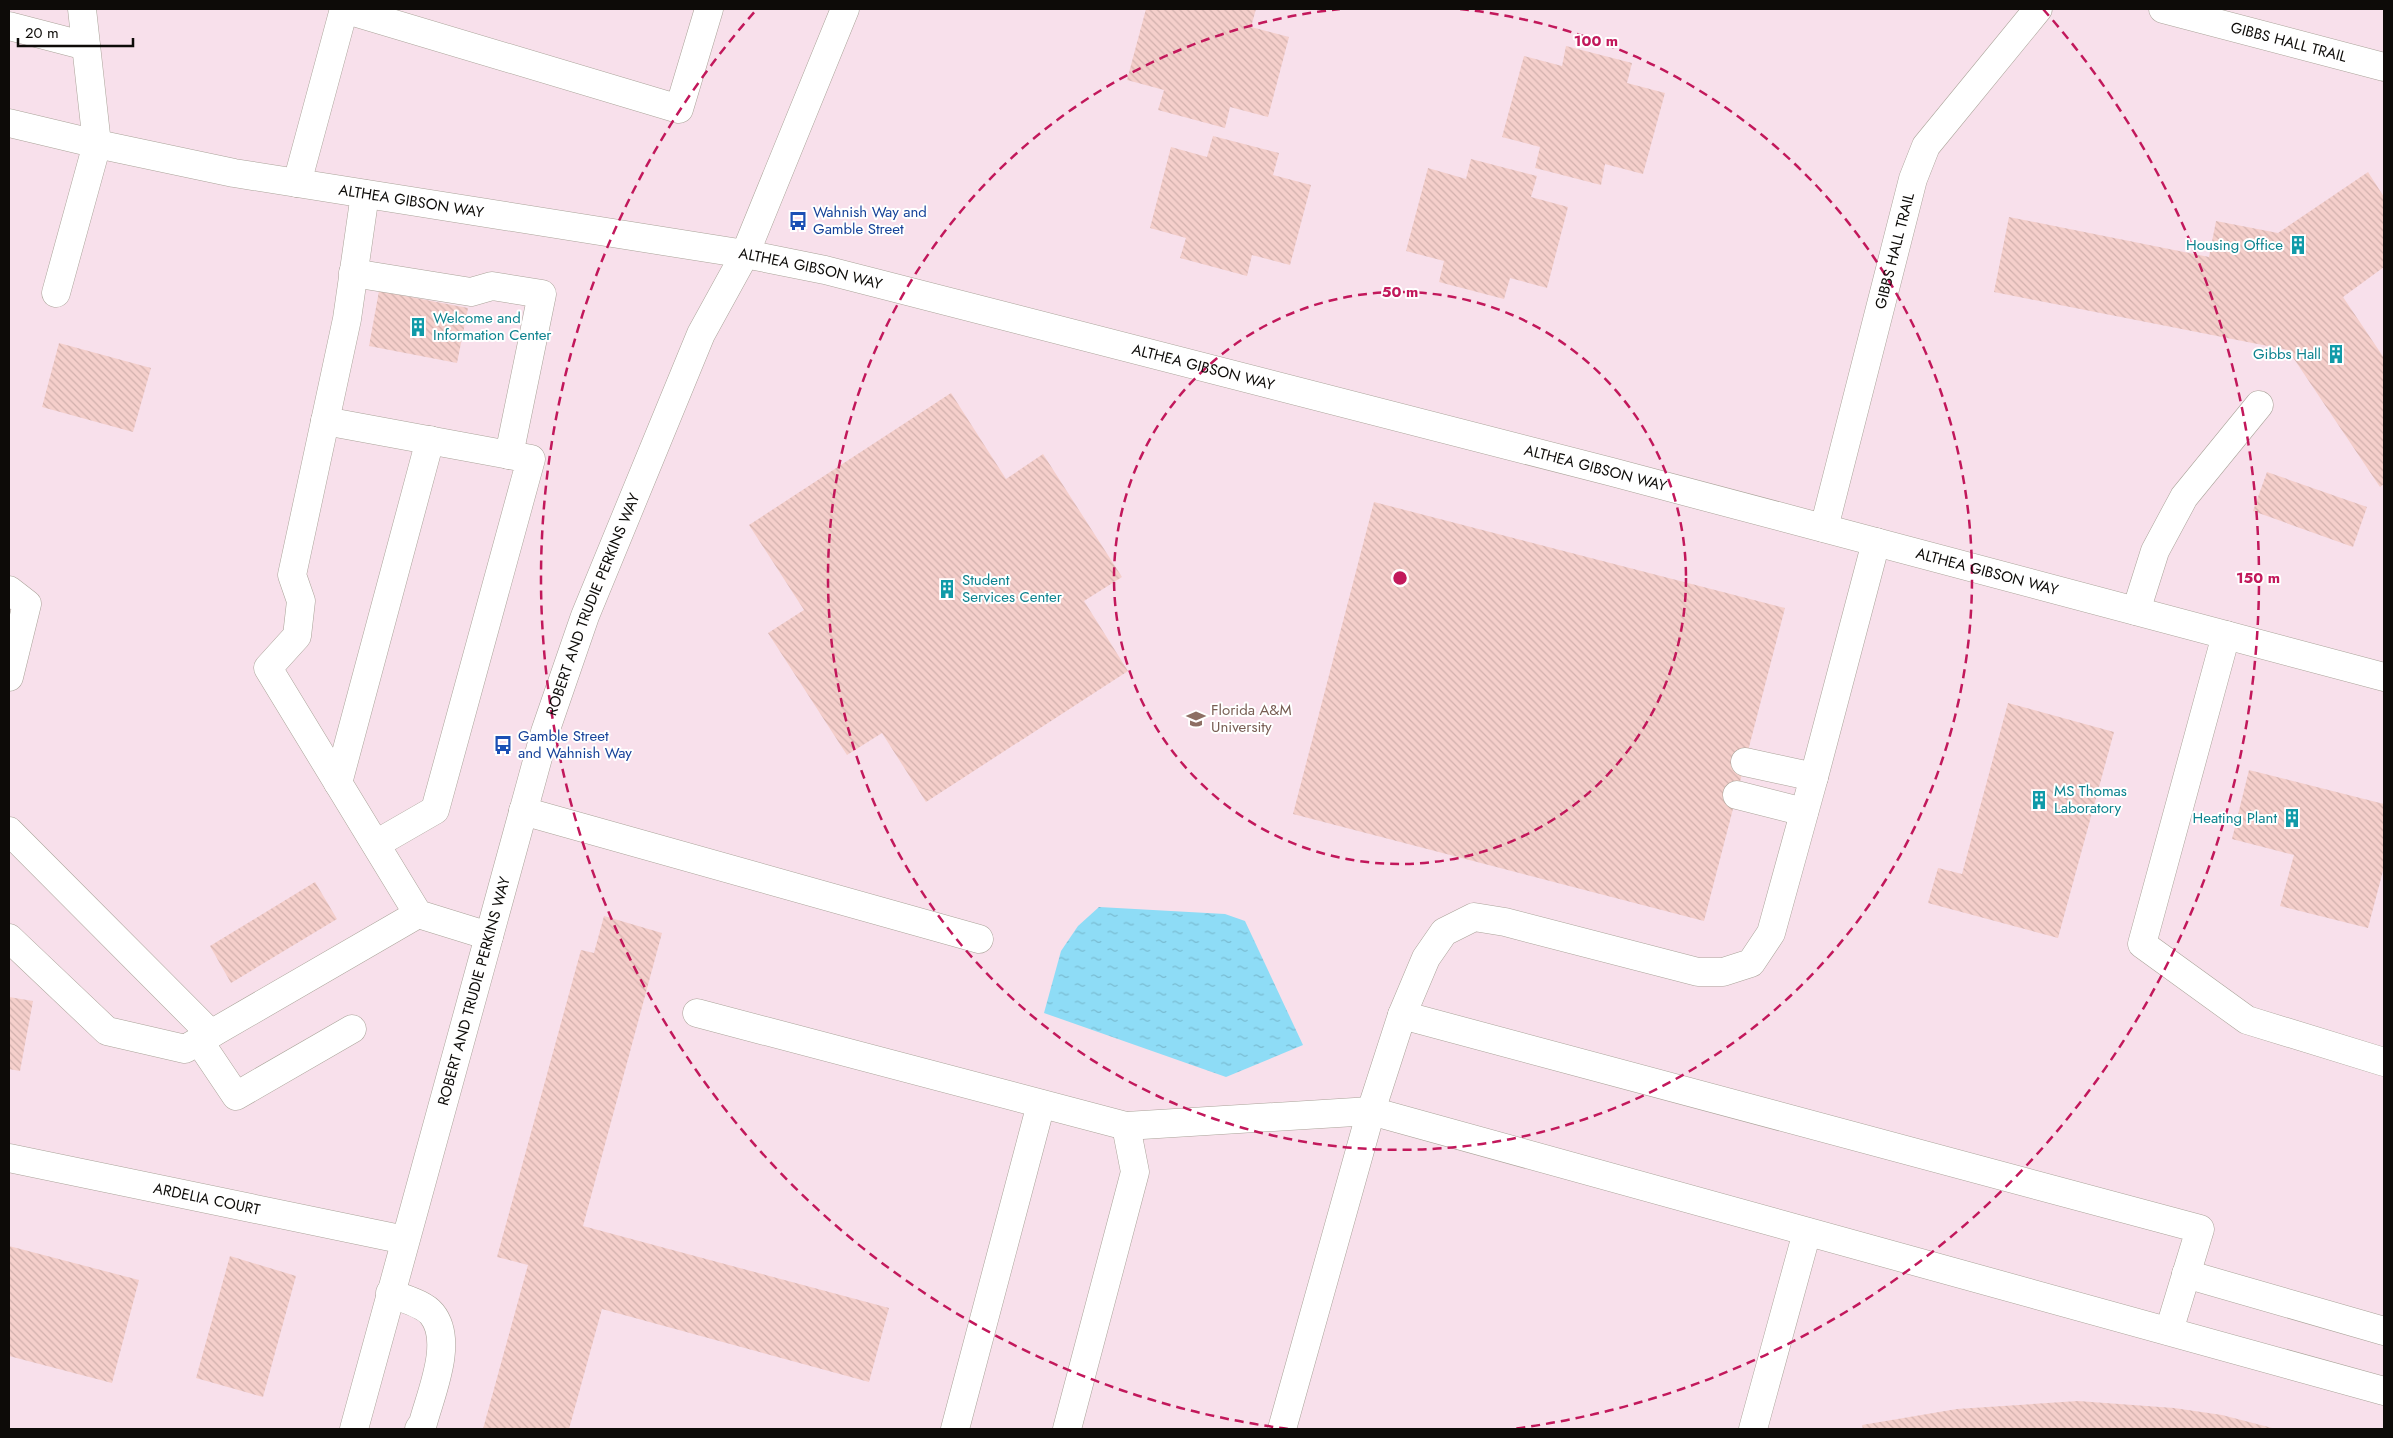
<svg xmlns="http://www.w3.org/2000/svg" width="2393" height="1438" viewBox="0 0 2393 1438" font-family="Jost,sans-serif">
  <defs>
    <pattern id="water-ripples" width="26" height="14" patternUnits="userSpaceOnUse" patternTransform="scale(1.25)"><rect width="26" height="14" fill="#8edcf6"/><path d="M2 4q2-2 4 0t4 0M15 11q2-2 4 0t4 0" fill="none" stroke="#79bbd1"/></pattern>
    <pattern id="building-back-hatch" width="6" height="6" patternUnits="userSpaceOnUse" patternTransform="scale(1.25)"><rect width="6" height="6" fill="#f5cfcb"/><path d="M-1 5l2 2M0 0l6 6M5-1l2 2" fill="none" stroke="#d1b0ad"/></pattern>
  </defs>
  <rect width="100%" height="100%" fill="#f9f1e5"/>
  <rect fill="#f8e0eb" x="9" y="9" width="2375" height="1420"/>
  <polygon fill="url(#water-ripples)" points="1099,907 1225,914 1245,921 1303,1045 1226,1077 1044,1013 1061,951 1078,926"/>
  <g fill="url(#building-back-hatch)">
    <polygon points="1146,9 1256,9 1251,27 1289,37 1268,117 1230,107 1225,128 1158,110 1164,90 1127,80"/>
    <polygon points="1566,46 1632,63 1627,83 1665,93 1643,174 1605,164 1601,185 1535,168 1540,147 1502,137 1524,56 1562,66"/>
    <polygon points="1213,136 1279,153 1273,175 1311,185 1290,265 1252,255 1247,276 1180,258 1186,238 1150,228 1171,147 1207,157"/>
    <polygon points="1471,159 1537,176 1531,197 1568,207 1547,288 1510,278 1504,299 1439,282 1444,261 1406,251 1428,168 1466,179"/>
    <polygon points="2368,172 2384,197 2384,267 2343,297 2384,358 2384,484 2380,487 2288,350 1994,292 2009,217 2209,257 2216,221 2278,233"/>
    <polygon points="379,291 468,308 457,363 369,346"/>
    <polygon points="59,343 151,368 133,432 42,407"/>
    <polygon points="951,393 1006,479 1043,454 1122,577 1084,601 1128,671 926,802 882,733 847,755 768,633 804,610 749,525"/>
    <polygon points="2267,472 2367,507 2353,547 2253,511"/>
    <polygon points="1374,502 1785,608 1704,921 1293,814"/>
    <polygon points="2008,703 2114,732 2058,938 1928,903 1938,868 1962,874"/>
    <polygon points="2249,770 2384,804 2384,867 2368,928 2280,906 2294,855 2232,839"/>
    <polygon points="315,882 337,919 231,983 210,946"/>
    <polygon points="604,916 662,933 583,1226 889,1308 869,1382 602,1309 569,1429 483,1429 528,1265 497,1257 581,950 594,953"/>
    <polygon points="9,997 33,1001 20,1071 9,1069"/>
    <polygon points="9,1246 139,1280 112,1383 9,1356"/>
    <polygon points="230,1256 296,1276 263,1397 196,1378"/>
    <polygon points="2078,1401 2174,1408 2222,1415 2276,1429 1863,1429 1862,1425 1957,1409"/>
  </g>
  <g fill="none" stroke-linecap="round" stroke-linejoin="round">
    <g stroke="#aaa399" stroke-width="29">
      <g id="minor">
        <polyline points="344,9 679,109 709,9"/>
        <path id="s1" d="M2163 9 2384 67"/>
        <polyline points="9,26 86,46"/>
        <path id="s2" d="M9 123 97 144 234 173 745 254 825 270 1612 472 2384 677"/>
        <polyline points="297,183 344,9"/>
        <polyline points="365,194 347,319 292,575 301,601 297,636 268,668 418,914 489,936"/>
        <polyline points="353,273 471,292 492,286 542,294 509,455"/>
        <polyline points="56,293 97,144 82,9"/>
        <polyline points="325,421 531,459 435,810 376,844"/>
        <path id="s3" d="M1824 528 1913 179 1926 146 2038 9"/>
        <polyline points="9,590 27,604 9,677"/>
        <polyline points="2136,611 2155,551 2184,497 2259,405"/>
        <polyline points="2226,635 2142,944 2247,1020 2384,1062"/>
        <polyline points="1745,762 1814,777 1876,542"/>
        <polyline points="338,783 430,440"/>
        <polyline points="1737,795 1804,812"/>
        <polyline points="523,811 979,939"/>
        <polyline points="9,831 211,1034"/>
        <polyline points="9,938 107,1031 185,1049 418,914"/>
        <polyline points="697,1013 1126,1126 1371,1111 2384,1391"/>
        <polyline points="1402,1015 1426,958 1444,932 1474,917 1505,922 1698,972 1723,972 1751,963 1771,933 1814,777"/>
        <polyline points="199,1041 236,1096 352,1029"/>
        <path id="s4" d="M9 1158 405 1240"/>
        <polyline points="2186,1274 2384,1331"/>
        <path d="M390 1293C403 1299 423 1303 432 1314 454 1341 431 1393 423 1423L419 1429"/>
        <path id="s5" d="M354 1429 545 732 585 616 701 334 745 254 845 9"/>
        <polyline points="955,1429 1041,1104"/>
        <polyline points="1067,1429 1135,1172 1126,1126"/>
        <polyline points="1282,1429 1371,1111 1402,1015 2200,1229 2169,1331"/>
        <polyline points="1753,1429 1807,1232"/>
      </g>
    </g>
    <use href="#minor" stroke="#fff" stroke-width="28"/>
  </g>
  <g fill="none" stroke="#c2185b" stroke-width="2.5" stroke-dasharray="9 6">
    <circle cx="1400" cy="578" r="286"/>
    <path d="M1460 9A572 572 0 1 1 1340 9"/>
    <path d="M1288 1429A858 858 0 0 1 757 9M2043 9A858 858 0 0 1 1512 1429"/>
  </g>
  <defs>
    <g id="bus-bare" transform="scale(1.5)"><path d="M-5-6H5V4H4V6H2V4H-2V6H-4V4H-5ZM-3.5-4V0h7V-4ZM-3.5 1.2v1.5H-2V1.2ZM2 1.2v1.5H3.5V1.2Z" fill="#1a4fb4" stroke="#fff" stroke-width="2.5" paint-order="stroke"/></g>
    <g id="building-bare" transform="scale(1.5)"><path d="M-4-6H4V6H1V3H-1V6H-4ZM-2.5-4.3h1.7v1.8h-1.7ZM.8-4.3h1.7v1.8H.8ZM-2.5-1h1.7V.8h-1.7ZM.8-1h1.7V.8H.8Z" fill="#0f9aa8" stroke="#fff" stroke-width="2.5" paint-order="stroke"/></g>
    <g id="university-bare" transform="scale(1.5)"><path d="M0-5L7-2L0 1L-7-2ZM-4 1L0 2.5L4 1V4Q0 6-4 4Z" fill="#8d6e63" stroke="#fff" stroke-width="2.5" paint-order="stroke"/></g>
  </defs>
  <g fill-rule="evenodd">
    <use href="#bus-bare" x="798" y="221"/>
    <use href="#building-bare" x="2298" y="245"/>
    <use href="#building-bare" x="418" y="327"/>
    <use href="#building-bare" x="2336" y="354"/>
    <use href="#building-bare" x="947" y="589"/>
    <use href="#university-bare" x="1196" y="719"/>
    <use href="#bus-bare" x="503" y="745"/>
    <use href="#building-bare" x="2039" y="800"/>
    <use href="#building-bare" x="2292" y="818"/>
  </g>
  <g text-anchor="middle" stroke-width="4" stroke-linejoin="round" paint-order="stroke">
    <g font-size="15" fill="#0d0b08" stroke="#fff">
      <text dy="5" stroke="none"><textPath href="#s1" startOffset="130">GIBBS HALL TRAIL</textPath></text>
      <text dy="5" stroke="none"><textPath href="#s2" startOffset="410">ALTHEA GIBSON WAY</textPath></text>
      <text dy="5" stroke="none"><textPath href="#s3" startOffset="286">GIBBS HALL TRAIL</textPath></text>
      <text dy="5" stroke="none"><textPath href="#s2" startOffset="815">ALTHEA GIBSON WAY</textPath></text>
      <text dy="5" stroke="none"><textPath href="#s2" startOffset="1220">ALTHEA GIBSON WAY</textPath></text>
      <text dy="5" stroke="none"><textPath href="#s2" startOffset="1625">ALTHEA GIBSON WAY</textPath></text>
      <text dy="5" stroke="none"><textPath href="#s2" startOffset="2030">ALTHEA GIBSON WAY</textPath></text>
      <text dy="5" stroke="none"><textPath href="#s5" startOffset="859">ROBERT AND TRUDIE PERKINS WAY</textPath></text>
      <text dy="5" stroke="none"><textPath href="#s5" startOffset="454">ROBERT AND TRUDIE PERKINS WAY</textPath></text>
      <text dy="5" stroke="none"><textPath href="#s4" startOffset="202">ARDELIA COURT</textPath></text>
    </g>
    <g font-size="15" fill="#164399" stroke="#fff" text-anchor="start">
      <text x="813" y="217">Wahnish Way and<tspan x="813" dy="17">Gamble Street</tspan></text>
      <text x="518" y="741">Gamble Street<tspan x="518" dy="17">and Wahnish Way</tspan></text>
    </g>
    <g font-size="15" fill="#0d838f" stroke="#fff" text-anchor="end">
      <text x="2283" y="250">Housing Office</text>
      <text x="433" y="323" text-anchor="start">Welcome and<tspan x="433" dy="17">Information Center</tspan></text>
      <text x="2321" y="359">Gibbs Hall</text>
      <text x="962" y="585" text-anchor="start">Student<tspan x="962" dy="17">Services Center</tspan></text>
      <text x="2054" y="796" text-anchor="start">MS Thomas<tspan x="2054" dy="17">Laboratory</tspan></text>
      <text x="2277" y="823">Heating Plant</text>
    </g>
    <g font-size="15" fill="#785e54" stroke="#fff" text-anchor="start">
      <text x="1211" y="715">Florida A&amp;M<tspan x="1211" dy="17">University</tspan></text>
    </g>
  </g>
  <circle cx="1400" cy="578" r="8" fill="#c2185b" stroke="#fff" stroke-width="2.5"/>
  <g font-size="15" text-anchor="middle" font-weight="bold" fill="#c2185b" stroke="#fff" stroke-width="4" stroke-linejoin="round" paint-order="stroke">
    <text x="1596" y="46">100 m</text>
    <text x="1400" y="297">50 m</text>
    <text x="2258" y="583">150 m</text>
  </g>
  <rect width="2393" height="1438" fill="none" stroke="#0d0b08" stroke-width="20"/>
  <path d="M18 38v8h115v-8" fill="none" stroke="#0d0b08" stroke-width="2.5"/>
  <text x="25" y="38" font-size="15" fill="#0d0b08" stroke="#ffffff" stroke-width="4" paint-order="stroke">20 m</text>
</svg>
